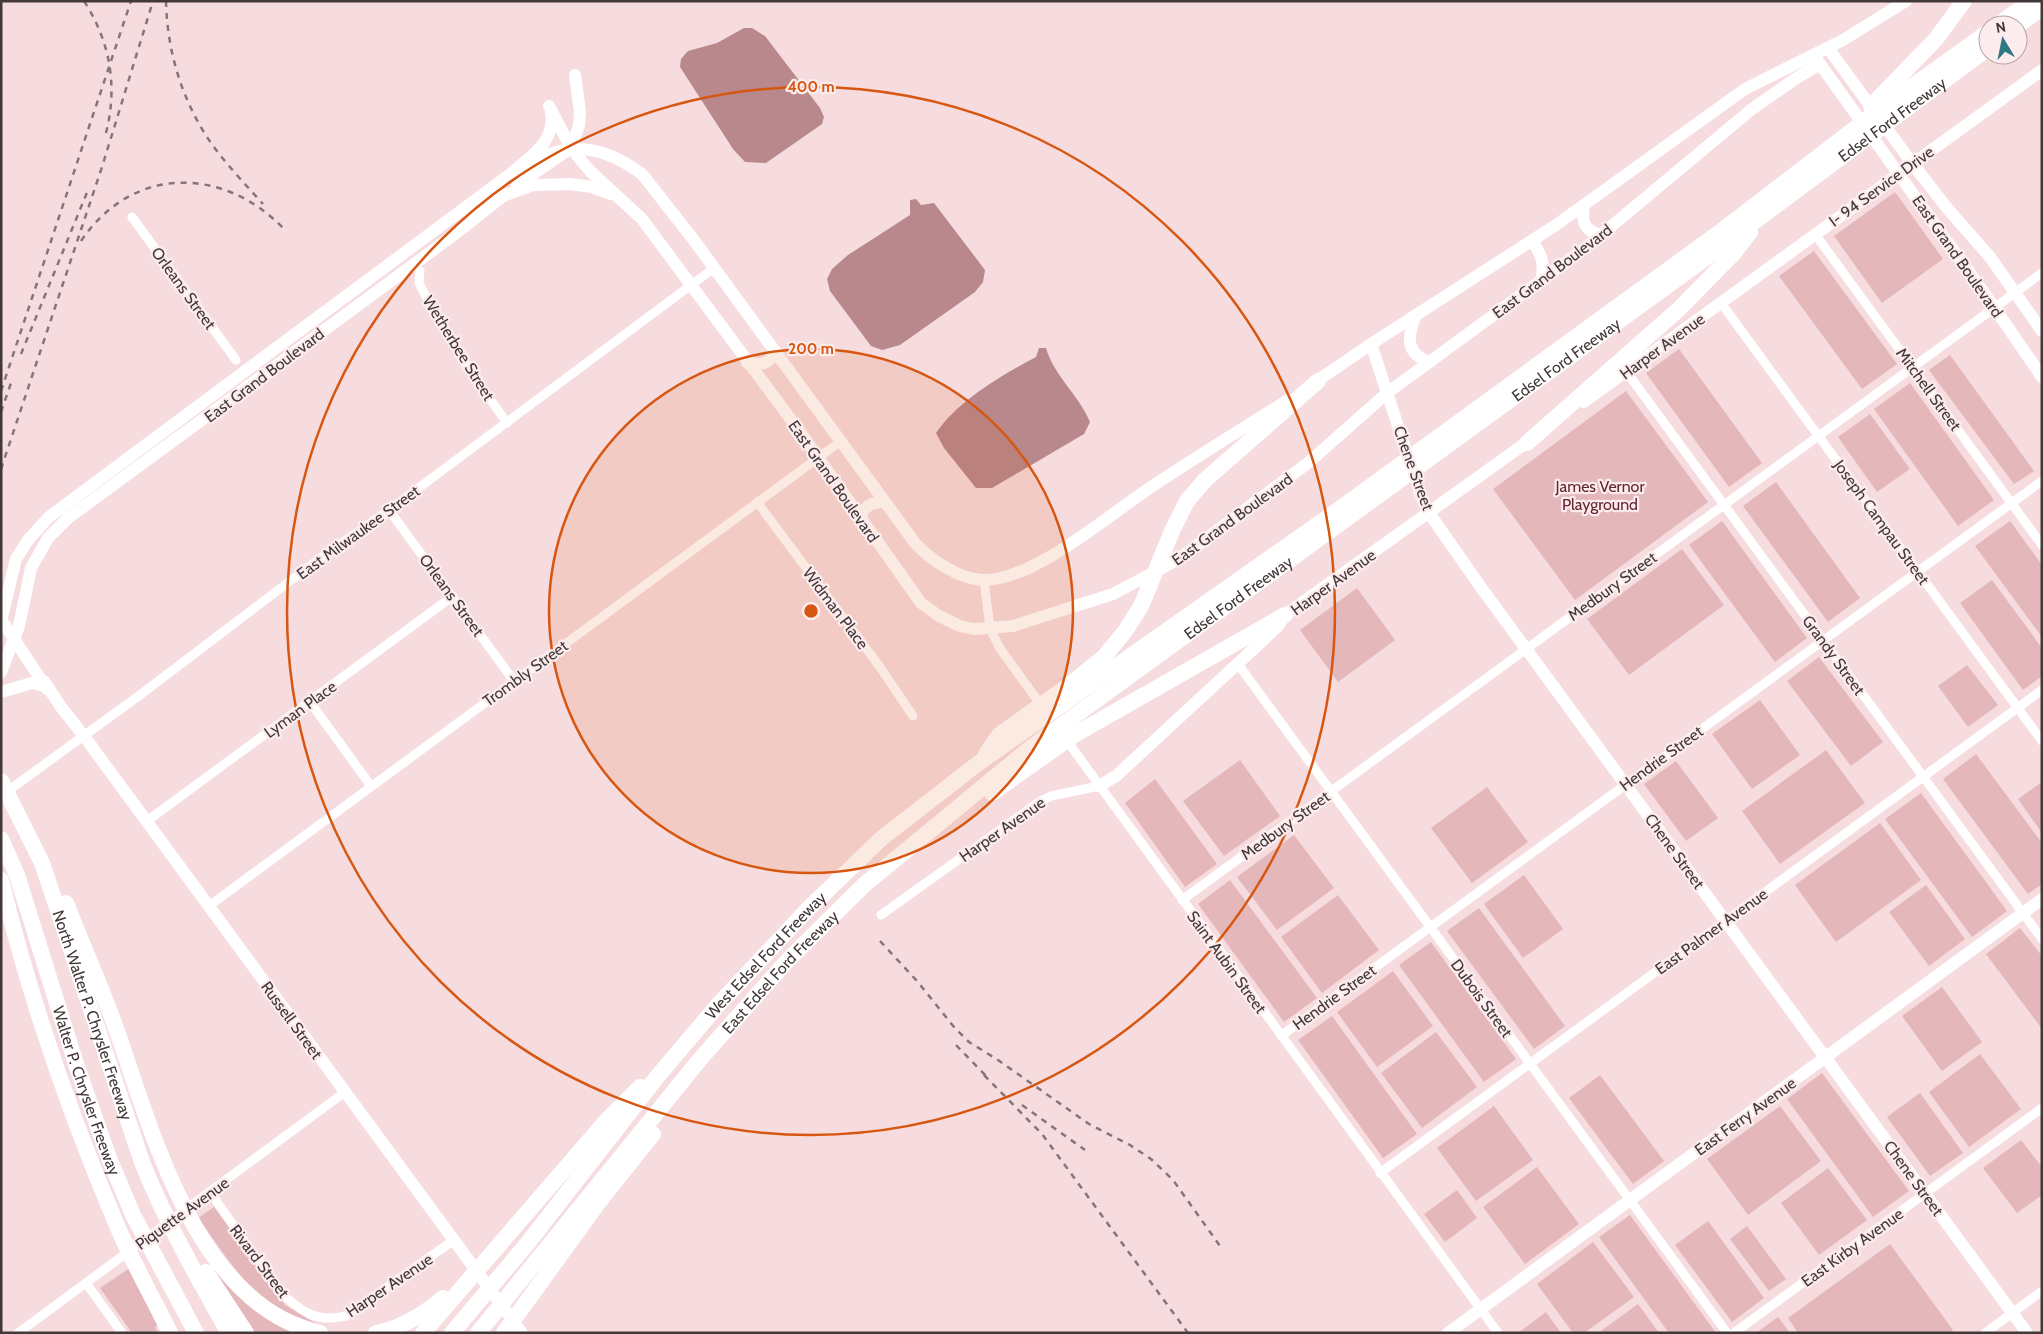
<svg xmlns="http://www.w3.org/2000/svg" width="2043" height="1334" viewBox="0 0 2043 1334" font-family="Cabin,sans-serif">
  <rect width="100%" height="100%" fill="#f6dcde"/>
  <g fill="#e4b7bb">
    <polygon points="1895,192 1943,259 1882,303 1834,236"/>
    <polygon points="1814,251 1897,364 1862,389 1779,276"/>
    <polygon points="1679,349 1762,463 1729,487 1646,373"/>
    <polygon points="1950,355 2034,471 2014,484 1929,370"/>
    <polygon points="1910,383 1994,500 1958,526 1874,409"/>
    <polygon points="1626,391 1708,502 1575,600 1493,489"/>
    <polygon points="1870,414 1910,469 1877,492 1838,437"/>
    <polygon points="1776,482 1860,598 1828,622 1743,506"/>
    <polygon points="1722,521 1807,638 1775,662 1689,545"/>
    <polygon points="2010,521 2042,565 2042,637 1975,546"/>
    <polygon points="1682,549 1724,605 1629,675 1587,619"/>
    <polygon points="1992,580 2042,648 2042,676 2023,690 1960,603"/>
    <polygon points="1357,588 1395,640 1338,682 1300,630"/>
    <polygon points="1819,657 1883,742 1851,766 1787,681"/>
    <polygon points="1967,665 1998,705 1968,727 1938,686"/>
    <polygon points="1760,700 1800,755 1752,789 1712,734"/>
    <polygon points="1826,750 1865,803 1780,864 1742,811"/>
    <polygon points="1976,754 2042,843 2042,884 2028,894 1943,779"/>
    <polygon points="1240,760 1280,816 1224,856 1183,801"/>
    <polygon points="1676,761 1718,818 1686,841 1644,784"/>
    <polygon points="1155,779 1217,864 1185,887 1125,803"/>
    <polygon points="2042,782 2042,833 2018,799"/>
    <polygon points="1487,787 1528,842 1472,883 1431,828"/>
    <polygon points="1921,793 2007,911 1972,937 1885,819"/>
    <polygon points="1880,823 1921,880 1836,942 1795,885"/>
    <polygon points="1294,835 1334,888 1277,930 1237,877"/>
    <polygon points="1524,875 1563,929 1523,958 1484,904"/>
    <polygon points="1230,880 1317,998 1284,1022 1198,904"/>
    <polygon points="1926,885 1965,939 1929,966 1889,912"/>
    <polygon points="1338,895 1379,950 1322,993 1281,937"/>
    <polygon points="1479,908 1565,1026 1534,1049 1447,931"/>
    <polygon points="2020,928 2042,956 2042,1029 1986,954"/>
    <polygon points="1431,942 1516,1059 1484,1082 1399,965"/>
    <polygon points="1393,971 1433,1026 1377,1067 1337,1012"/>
    <polygon points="1942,987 1982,1042 1942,1071 1902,1016"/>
    <polygon points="1332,1016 1417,1134 1383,1158 1298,1040"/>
    <polygon points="1436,1032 1477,1087 1422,1128 1381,1073"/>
    <polygon points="1980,1054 2021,1109 1969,1147 1929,1092"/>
    <polygon points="1822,1073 1909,1191 1873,1217 1787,1099"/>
    <polygon points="1600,1075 1664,1161 1633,1184 1569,1098"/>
    <polygon points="1920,1093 1963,1153 1930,1176 1887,1117"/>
    <polygon points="1494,1106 1533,1160 1476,1201 1437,1148"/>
    <polygon points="1780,1106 1821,1161 1748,1215 1707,1159"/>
    <polygon points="2021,1140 2042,1167 2042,1195 2017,1213 1983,1168"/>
    <polygon points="1537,1167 1579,1224 1525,1264 1483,1207"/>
    <polygon points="1828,1168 1867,1220 1819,1255 1781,1203"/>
    <polygon points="1457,1190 1477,1218 1445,1242 1424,1214"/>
    <path d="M214 1207 285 1305 317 1324C306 1320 294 1316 284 1311 245 1292 223 1251 198 1218Z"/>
    <polygon points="1630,1215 1716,1333 1669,1333 1599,1237"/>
    <polygon points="1708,1221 1764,1298 1732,1322 1675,1245"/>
    <polygon points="1747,1226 1786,1279 1769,1291 1730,1239"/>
    <polygon points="1593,1242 1634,1297 1584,1333 1573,1333 1537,1284"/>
    <polygon points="1890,1244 1953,1330 1949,1333 1798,1333 1788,1318"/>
    <polygon points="211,1265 263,1312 290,1331 290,1329 306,1333 255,1333"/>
    <polygon points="130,1268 158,1325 155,1327 158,1333 132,1333 100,1288"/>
    <polygon points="1638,1304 1659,1333 1602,1333 1601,1331"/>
    <polygon points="1546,1312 1561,1333 1518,1333"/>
    <polygon points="1778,1317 1790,1333 1756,1333"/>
  </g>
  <g fill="#b8888d">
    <polygon points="744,28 752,28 765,36 820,108 824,117 822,124 766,163 745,162 733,149 680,67 681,59 688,51 717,43"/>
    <polygon points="916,199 921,205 934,203 985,270 983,282 975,292 900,345 882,350 871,346 830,291 827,279 832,269 848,255 910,215 910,200"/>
    <path d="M1039 348H1046C1054 376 1079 395 1090 422L1084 434 992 488H976L944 448 936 433C959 400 1002 375 1036 357Z"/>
  </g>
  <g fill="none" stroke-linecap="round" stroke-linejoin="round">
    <g stroke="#fff" stroke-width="9">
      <polyline points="132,217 236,360"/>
      <polyline points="1815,234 2042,545"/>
      <polyline points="420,271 419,283 424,293 468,368 507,423"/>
      <polyline points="1721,303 2042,741"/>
      <polyline points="1626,371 2042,939"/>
      <polyline points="757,502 880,667 913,716"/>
      <polyline points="389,510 514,681"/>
      <polyline points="984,580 990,628 999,647 1043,708"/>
      <polyline points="1238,664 1727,1333"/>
      <polyline points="310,702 371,786"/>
      <polyline points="1065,738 1498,1333"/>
      <polyline points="5,793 140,695 319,559 389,510 714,268"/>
      <polyline points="147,821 453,596"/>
      <polyline points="1182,900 2042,273"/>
      <polyline points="209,906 841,441"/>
      <polyline points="881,915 1039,802 1051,796 1099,786"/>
      <polyline points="1281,1036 2042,481"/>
      <polyline points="1380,1173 2042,690"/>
      <path d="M210 1192 281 1293C302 1312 316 1323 346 1316L454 1240"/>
      <polyline points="86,1283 122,1333"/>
      <polyline points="18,1333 345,1092"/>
      <polyline points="1734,1333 2042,1108"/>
      <polyline points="1985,1333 2042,1291"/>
    </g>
    <g stroke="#fff" stroke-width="12">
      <polyline points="1828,48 1912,163 1947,208 1990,257 2042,331"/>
      <polyline points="1815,57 1994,307 2042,377"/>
      <polyline points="549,106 571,148 590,171 642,219 798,429 921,603 939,616 960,626 974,629 1013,626 1113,594 1179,559 1308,463 1387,393 1584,249 1752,109 1798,77 1820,64"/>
      <path d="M513 172C560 142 596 140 642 174L693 239 915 543C930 560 961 580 984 580 1035 580 1111 513 1154 485 1198 456 1243 428 1288 400"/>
      <polyline points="517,185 571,148 579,125 580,112 575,75"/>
      <path d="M1584 205C1581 221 1584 231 1601 235"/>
      <path d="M1532 241C1542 255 1545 264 1541 281"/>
      <path d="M1416 315C1407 336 1405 354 1430 362"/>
      <polyline points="1371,344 1421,496 1429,513 1480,586 2027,1333"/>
      <path d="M747 363C761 365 770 365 775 351"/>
      <polyline points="1311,385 1371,344 1556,225 1745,89 1843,40 1906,1"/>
      <polyline points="1584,402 2042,70"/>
      <path d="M860 518C865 505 872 502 885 502"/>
      <polyline points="1,619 47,689"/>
      <path d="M1 621 16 559 28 540 49 517 513 172C531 156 556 141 551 113"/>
      <polyline points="1,672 19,626 31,568 48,538 68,518 285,359 455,234 503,196 533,185 570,184 592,187 611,194"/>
      <polyline points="44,681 61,707 84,736 522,1333"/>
      <polyline points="1,692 32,683 44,686"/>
      <polyline points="1099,786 1116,776 1259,644 1278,626 1285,615 1533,438"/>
      <polyline points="1448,1333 2042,899"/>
    </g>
    <g stroke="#fff" stroke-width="16">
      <polyline points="1998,25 2031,1"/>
      <polyline points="2018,25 2042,8"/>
      <polyline points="1871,106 1936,39 1964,1"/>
      <polyline points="1527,443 1679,309 1733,254 1750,232"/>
      <polyline points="986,754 999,735 1068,686 1104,657 1126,630 1141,606 1173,529 1187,501 1205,480 1318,381"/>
      <path id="s1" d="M1 781 42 863 142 1162C166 1222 197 1277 229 1333"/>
      <polyline points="992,793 1074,735 1285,615"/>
      <path id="s2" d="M1 839 17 875 77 1067 109 1158 133 1215 196 1333"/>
      <path d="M1 880C30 999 70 1115 118 1228 133 1263 153 1298 170 1333"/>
      <path d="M66 903C83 947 103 990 118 1034 153 1135 198 1306 320 1333"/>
      <polyline points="206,1272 246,1333"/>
      <path d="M376 1333C402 1328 423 1315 443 1298"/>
      <polyline points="423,1333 607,1120 640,1087"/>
      <path id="s3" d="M452 1333 527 1244 657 1077 718 1005 810 907 882 838 980 762 1334 513 1716 235 1874 114 1988 32"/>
      <path id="s4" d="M478 1333 701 1058 788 960 864 885 1029 749 1696 265 1988 48"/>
      <polyline points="504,1333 598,1203 653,1134"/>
    </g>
    <g stroke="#857577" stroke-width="2.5" stroke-dasharray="6 6" stroke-linecap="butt">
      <path d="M84 1C110 41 118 86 106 133"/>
      <path d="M166 1C167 51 182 101 211 143 226 164 245 184 263 204"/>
      <path d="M81 241C133 164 225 166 286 231"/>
      <polyline points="21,354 88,190"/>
      <polyline points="1,391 131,1"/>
      <polyline points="1,412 11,383"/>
      <polyline points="1,469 102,167 153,1"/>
      <polyline points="880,941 917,981 954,1027 969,1042 998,1060 1089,1124 1130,1145 1151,1159 1173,1180 1220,1246"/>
      <polyline points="956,1045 988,1078"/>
      <polyline points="984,1075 1042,1134 1188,1333"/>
      <polyline points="1022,1105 1085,1150"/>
    </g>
  </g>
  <circle cx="811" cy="611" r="262" fill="#d75610" fill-opacity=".12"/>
  <g fill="none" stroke="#d75610" stroke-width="2.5">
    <circle cx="811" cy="611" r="262"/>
    <circle cx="811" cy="611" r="524"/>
  </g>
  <g text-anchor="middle" stroke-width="4.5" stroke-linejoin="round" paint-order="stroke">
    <g font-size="16" fill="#423839" stroke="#fceced">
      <text dy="6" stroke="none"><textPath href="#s4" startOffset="1874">Edsel Ford Freeway</textPath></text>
      <text transform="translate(1881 186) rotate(-36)" y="6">I- 94 Service Drive</text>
      <text transform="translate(1958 256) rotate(55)" y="6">East Grand Boulevard</text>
      <text transform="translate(1552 271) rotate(-37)" y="6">East Grand Boulevard</text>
      <text transform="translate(184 288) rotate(54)" y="6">Orleans Street</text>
      <text transform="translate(1662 346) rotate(-36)" y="6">Harper Avenue</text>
      <text transform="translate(459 348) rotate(58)" y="6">Wetherbee Street</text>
      <text dy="6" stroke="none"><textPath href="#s4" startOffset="1469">Edsel Ford Freeway</textPath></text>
      <text transform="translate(264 375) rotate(-37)" y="6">East Grand Boulevard</text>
      <text transform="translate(1929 389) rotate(54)" y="6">Mitchell Street</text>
      <text transform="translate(1414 468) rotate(70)" y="6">Chene Street</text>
      <text transform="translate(834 481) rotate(55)" y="6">East Grand Boulevard</text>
      <text transform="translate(1232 519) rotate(-36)" y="6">East Grand Boulevard</text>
      <text transform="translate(1882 522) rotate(54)" y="6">Joseph Campau Street</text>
      <text transform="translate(358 532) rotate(-36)" y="6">East Milwaukee Street</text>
      <text transform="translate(1333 582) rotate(-36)" y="6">Harper Avenue</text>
      <text transform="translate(1612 586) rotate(-36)" y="6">Medbury Street</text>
      <text transform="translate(452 595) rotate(54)" y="6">Orleans Street</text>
      <text dy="6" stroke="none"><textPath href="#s4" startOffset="1064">Edsel Ford Freeway</textPath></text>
      <text transform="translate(836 608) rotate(53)" y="6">Widman Place</text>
      <text transform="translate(1834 655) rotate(54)" y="6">Grandy Street</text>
      <text transform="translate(525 673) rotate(-36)" y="6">Trombly Street</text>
      <text transform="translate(300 709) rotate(-36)" y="6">Lyman Place</text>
      <text transform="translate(1661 758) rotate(-36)" y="6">Hendrie Street</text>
      <text transform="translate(1285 825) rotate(-36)" y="6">Medbury Street</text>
      <text transform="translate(1002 829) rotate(-35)" y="6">Harper Avenue</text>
      <text transform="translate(1675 851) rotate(54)" y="6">Chene Street</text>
      <text transform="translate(1711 931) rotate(-36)" y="6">East Palmer Avenue</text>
      <text dy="6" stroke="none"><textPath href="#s3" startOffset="491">West Edsel Ford Freeway</textPath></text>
      <text transform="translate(1227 962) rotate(54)" y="6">Saint Aubin Street</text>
      <text dy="6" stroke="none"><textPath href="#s4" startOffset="471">East Edsel Ford Freeway</textPath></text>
      <text transform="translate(1334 997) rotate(-36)" y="6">Hendrie Street</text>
      <text transform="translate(1482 998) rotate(54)" y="6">Dubois Street</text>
      <text dy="6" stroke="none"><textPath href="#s1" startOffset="252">North Walter P. Chrysler Freeway</textPath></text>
      <text transform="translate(292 1020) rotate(54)" y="6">Russell Street</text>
      <text dy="6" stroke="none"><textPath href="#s2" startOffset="266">Walter P. Chrysler Freeway</textPath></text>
      <text transform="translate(1745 1116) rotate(-36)" y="6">East Ferry Avenue</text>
      <text transform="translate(1914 1178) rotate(54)" y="6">Chene Street</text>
      <text transform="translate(182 1213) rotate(-36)" y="6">Piquette Avenue</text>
      <text transform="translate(1852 1247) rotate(-36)" y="6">East Kirby Avenue</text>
      <text transform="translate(260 1261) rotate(53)" y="6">Rivard Street</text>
      <text transform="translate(389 1285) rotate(-34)" y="6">Harper Avenue</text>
    </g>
    <g font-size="16" fill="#632530" stroke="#fceced">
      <text x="1600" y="492">James Vernor<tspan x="1600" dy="18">Playground</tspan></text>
    </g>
  </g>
  <circle cx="811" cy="611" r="8" fill="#d75610" stroke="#fceced" stroke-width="2.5"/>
  <g font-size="15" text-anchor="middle" font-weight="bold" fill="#d75610" stroke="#fceced" stroke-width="4.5" stroke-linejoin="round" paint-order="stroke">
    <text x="811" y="92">400 m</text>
    <text x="811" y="354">200 m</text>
  </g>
  <rect width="2043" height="1334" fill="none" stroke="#423839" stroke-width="5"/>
  <g transform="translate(2003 40) rotate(350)"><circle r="24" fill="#fceced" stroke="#b2a4a5"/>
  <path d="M0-4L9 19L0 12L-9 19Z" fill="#317784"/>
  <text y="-8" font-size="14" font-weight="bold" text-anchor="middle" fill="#423839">N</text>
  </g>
</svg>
